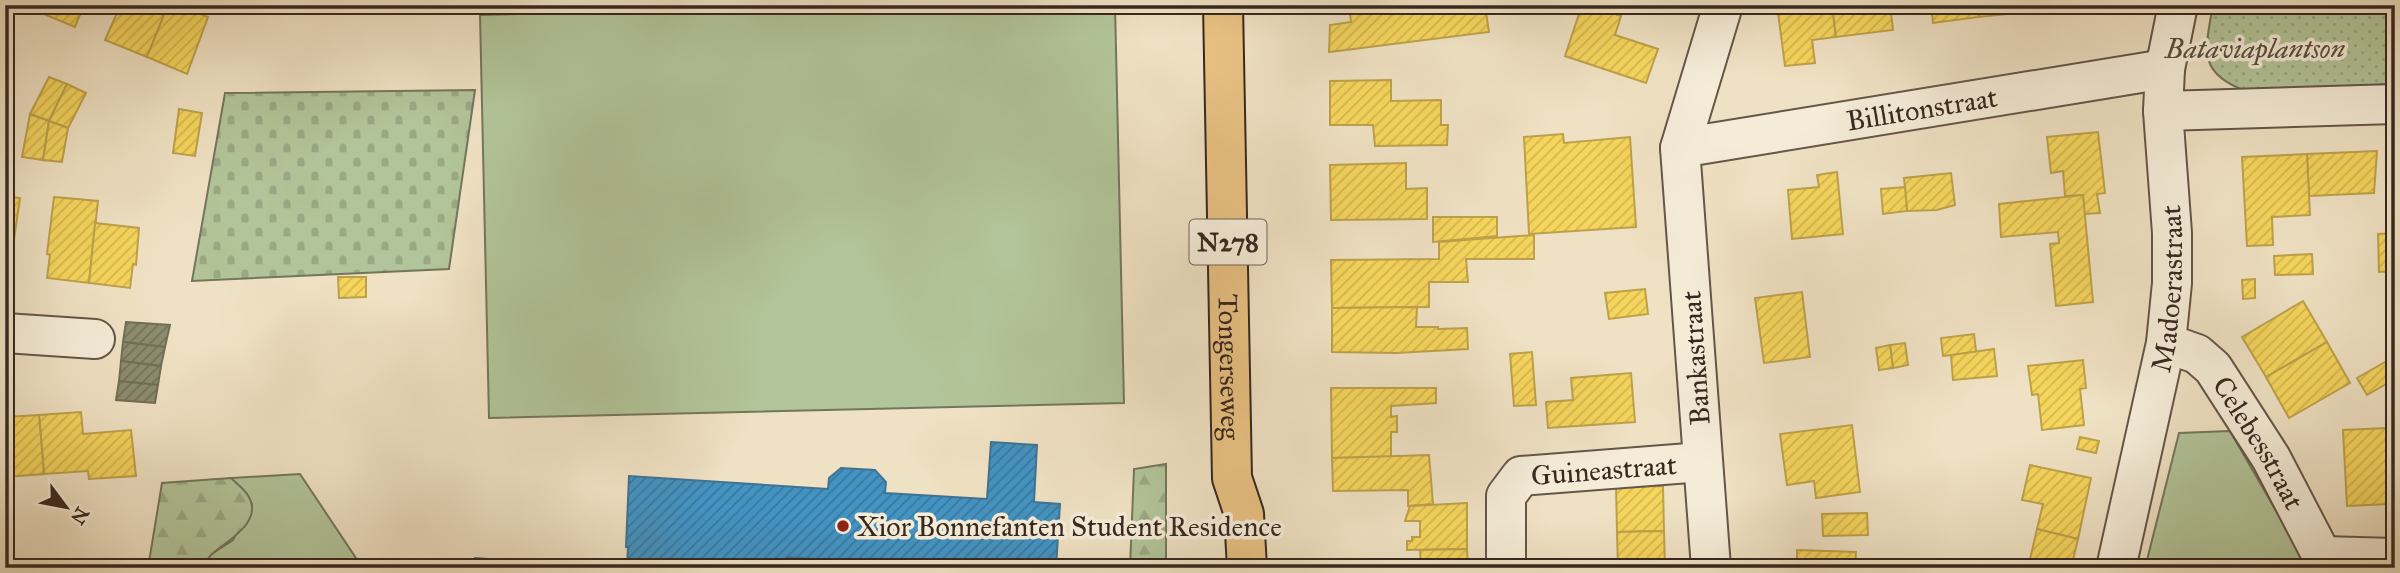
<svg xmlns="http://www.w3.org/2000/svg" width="2400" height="573" viewBox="0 0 2400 573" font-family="'IM FELL Great Primer',serif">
  <defs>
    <pattern id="forest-firs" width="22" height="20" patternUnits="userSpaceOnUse" patternTransform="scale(1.75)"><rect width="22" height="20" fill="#b2c499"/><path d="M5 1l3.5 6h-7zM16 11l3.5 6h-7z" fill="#9aa884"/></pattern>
    <pattern id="cemetery-stones" width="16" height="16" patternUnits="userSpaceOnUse" patternTransform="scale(1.75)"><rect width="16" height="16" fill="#b2c499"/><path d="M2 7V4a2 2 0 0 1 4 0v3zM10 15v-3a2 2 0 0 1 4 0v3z" fill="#9aa884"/></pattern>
    <pattern id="park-dots" width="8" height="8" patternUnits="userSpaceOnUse" patternTransform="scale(1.75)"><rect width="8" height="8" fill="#b2c499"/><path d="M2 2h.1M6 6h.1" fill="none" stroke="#9aa884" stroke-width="1.8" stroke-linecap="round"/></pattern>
    <pattern id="homes-hatch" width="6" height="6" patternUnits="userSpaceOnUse" patternTransform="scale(1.75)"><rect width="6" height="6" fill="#f6d55c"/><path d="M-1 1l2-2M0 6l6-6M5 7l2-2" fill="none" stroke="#d4b750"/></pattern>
    <pattern id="schools-hatch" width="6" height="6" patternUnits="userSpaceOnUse" patternTransform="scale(1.75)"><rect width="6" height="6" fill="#4393c3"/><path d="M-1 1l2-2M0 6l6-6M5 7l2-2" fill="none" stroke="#39789e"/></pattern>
    <pattern id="industry-hatch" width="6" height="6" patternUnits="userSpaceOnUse" patternTransform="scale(1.75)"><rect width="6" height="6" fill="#8c8c6e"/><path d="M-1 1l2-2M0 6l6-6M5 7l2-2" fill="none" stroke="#73725a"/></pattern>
  </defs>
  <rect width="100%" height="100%" fill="#efe1c3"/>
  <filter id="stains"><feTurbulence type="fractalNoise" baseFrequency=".00286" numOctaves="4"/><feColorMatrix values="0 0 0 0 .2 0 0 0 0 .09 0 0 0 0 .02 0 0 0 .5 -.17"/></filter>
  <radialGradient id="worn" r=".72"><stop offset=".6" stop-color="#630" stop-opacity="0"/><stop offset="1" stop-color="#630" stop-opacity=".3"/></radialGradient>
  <g fill="#b2c499" stroke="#74765c" stroke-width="2">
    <polygon points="877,5 1115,5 1124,403 489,418 480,15"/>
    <polygon points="2230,431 2294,542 2305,568 2145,568 2179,433"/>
    <polygon points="300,474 358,561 365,568 378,568 201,568 210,555 233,540 252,504 247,494 231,478"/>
  </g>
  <g fill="url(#forest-firs)" stroke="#74765c" stroke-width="2">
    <polygon points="1166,464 1166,568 1130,568 1134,469"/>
    <path d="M231 478C236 483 243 488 247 494 266 521 227 541 212 554 208 558 205 563 201 568H148L162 483Z"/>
  </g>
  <polygon fill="url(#cemetery-stones)" stroke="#74765c" stroke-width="2" points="475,90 449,269 192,281 225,93"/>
  <path fill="url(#park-dots)" stroke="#74765c" stroke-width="2" d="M2213 5H2395V84L2246 91C2197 73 2205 50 2213 5Z"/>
  <g fill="url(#homes-hatch)" stroke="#bda14a" stroke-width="2">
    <polygon points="36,5 84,5 75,27 34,10"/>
    <polygon points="123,5 168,5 147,57 105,40 120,6"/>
    <polygon points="168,5 179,5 208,17 187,74 147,57"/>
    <polygon points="1349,5 1379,5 1379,9 1404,5 1487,5 1488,12 1486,12 1489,32 1329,52 1330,25 1351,22"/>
    <polygon points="1582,5 1590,5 1621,16 1615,35 1658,49 1646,83 1565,56"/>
    <polygon points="1590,5 1625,5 1621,16"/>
    <polygon points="1777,5 1832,5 1836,37 1812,40 1815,63 1785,66"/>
    <polygon points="1832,5 1890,5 1893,30 1836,37"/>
    <polygon points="1931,5 1978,5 1979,17 1933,23"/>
    <polygon points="1978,5 2025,5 2026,12 1979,17"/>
    <polygon points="49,77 67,84 49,121 30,114"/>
    <polygon points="1391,80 1391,101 1441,100 1441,125 1448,125 1447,145 1375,146 1373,125 1330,125 1330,81"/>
    <polygon points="67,84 86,93 68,128 49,121"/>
    <polygon points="179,109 202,113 195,156 173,153"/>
    <polygon points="30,114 49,121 43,160 22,157"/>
    <polygon points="49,121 68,128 62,162 43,160"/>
    <polygon points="2098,132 2105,193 2097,194 2100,213 2084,214 2083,195 2065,196 2063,171 2051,173 2047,137"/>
    <polygon points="1563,134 1564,143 1630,137 1636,227 1529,234 1524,137"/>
    <polygon points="2377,151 2374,193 2309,196 2307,154"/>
    <polygon points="2307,154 2310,215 2272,217 2273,245 2247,246 2242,157"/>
    <polygon points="1406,163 1406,189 1427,188 1427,219 1331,220 1330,165"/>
    <polygon points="1837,172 1843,234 1792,239 1788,190 1819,187 1817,175"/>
    <polygon points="1951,173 1955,205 1937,210 1907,211 1904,178"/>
    <polygon points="1905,187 1907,211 1883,214 1881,189"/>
    <polygon points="2083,195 2093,302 2056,306 2050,244 2059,243 2058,232 2001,237 1999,204"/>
    <polygon points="5,196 20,198 9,274 5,273"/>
    <polygon points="54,197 98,201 89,283 47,278 50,255 47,254"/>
    <polygon points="1433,217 1497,217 1497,236 1433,242"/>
    <polygon points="95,223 139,228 136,265 133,264 130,288 89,283"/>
    <polygon points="2395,233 2395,271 2379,272 2378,234"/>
    <polygon points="1534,235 1534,259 1466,259 1468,282 1429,282 1429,307 1332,308 1331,260 1439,259 1439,242"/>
    <polygon points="2312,254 2313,274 2275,275 2274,256"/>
    <polygon points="338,277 366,277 366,297 339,298"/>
    <polygon points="2255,279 2255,298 2243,299 2242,280"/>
    <polygon points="1645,289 1648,314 1609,319 1605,293"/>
    <polygon points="1802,292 1810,357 1764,363 1755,298"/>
    <polygon points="2303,301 2327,342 2266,377 2242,337"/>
    <polygon points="1417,307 1416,327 1438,327 1438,329 1467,328 1468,349 1396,353 1332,352 1332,308"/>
    <polygon points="1974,334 1976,351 1974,353 1943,356 1941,338"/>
    <polygon points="2327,342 2350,383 2289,418 2266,377"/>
    <polygon points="1905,343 1908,365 1893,368 1890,345"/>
    <polygon points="1890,345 1893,368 1879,370 1876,348"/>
    <polygon points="1994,349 1997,376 1953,380 1951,355"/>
    <polygon points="1532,352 1536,405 1514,406 1510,354"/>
    <polygon points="2392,358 2395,363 2395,379 2367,395 2357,378"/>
    <polygon points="2083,360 2086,388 2080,389 2084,425 2042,430 2038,394 2032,395 2028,366"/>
    <polygon points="1631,373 1635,422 1548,428 1546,402 1573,400 1571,378"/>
    <polygon points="1331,388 1436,388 1436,403 1391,406 1391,417 1397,416 1397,432 1391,432 1391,457 1332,458"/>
    <polygon points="81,412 83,434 131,430 136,476 89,479 88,471 44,474 39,415"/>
    <polygon points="39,415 44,474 5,477 5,417"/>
    <polygon points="1852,425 1860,492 1816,498 1814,481 1787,485 1780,434"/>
    <polygon points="2386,428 2389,504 2347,506 2343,430"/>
    <polygon points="2080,437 2099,441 2096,453 2077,449"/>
    <polygon points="1429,455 1433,504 1408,506 1408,490 1333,491 1332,458"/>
    <polygon points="2030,465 2091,478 2078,539 2037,529 2043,504 2022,500"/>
    <polygon points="1663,486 1664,531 1617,532 1616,487"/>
    <polygon points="1467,503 1467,549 1407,550 1407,541 1412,541 1412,537 1420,537 1420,521 1405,521 1410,506"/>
    <polygon points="1867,513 1868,535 1823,536 1822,514"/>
    <polygon points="2037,529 2078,539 2071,568 2028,568"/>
    <polygon points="1664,531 1665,568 1618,568 1617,532"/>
    <polygon points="1467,549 1468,568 1421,568 1420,550"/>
    <polygon points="1797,550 1856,552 1855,568 1797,568"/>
  </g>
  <g fill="url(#schools-hatch)" stroke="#3f7392" stroke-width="2">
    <polygon points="991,442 1037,445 1034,502 1060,504 1056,568 943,568 787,557 786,568 627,568 628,547 626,547 629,476 828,489 829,478 841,468 875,470 886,482 885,493 987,499"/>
    <polygon points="475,558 620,568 475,568"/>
  </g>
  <g fill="url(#industry-hatch)" stroke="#726e57" stroke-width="2">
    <polygon points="126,322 170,325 165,347 123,342"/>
    <polygon points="123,342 165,347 161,366 121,361"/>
    <polygon points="121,361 161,366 158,385 119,381"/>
    <polygon points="119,381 158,385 155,403 116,400"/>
  </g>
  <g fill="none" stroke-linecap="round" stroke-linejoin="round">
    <g stroke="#655649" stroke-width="42">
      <g id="minor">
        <polyline points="2163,111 2395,104"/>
        <path id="s1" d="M1680 148 2165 69"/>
        <polyline points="5,333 95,339"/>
        <path id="s2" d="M2166 343 2197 354 2213 368 2271 458 2322 556 2325 568"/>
        <polyline points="2322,556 2395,558"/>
        <path id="s3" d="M1506 568V496L1521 476 1702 462"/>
        <polyline points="1711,568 1680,148 1723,5"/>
        <path id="s4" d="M2116 568 2166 343 2172 283V233L2163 111 2165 69 2178 5"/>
      </g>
    </g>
    <g stroke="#372820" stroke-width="42">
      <g id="major">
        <path id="s5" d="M1223 5 1232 478 1244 514 1247 568"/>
      </g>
    </g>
    <use href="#minor" stroke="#f5ecd8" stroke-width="38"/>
    <use href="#major" stroke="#e8c082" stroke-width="38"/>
  </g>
  <circle fill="#8f2418" stroke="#f5ecd8" stroke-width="2.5" cx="843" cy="526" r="7"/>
  <g text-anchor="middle" stroke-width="7" stroke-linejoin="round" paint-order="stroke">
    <rect fill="#f5ecd8" stroke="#706357" stroke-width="2" x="1189.5" y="219.5" width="77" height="45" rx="5"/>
    <g font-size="26" font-weight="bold" fill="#372820">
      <text x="1228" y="251">N278</text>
    </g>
    <g font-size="28" font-style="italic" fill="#564f3e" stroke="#f5ecd8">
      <text x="2255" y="58">Bataviaplantson</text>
    </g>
    <g font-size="28" fill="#372820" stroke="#f5ecd8">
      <text dy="10" stroke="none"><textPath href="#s1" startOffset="245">Billitonstraat</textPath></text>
      <text dy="10" stroke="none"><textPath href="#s4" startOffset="285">Madoerastraat</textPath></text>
      <text transform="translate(1695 358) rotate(-94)" y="10">Bankastraat</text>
      <text dy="10" stroke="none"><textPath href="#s5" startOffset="362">Tongerseweg</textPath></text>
      <text dy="10" stroke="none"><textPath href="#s2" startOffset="142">Celebesstraat</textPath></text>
      <text dy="10" stroke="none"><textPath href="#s3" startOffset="180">Guineastraat</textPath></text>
    </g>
    <g font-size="28" fill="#372820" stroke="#f5ecd8" text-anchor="start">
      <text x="857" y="536">Xior Bonnefanten Student Residence</text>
    </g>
  </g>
  <rect width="2400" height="573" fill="none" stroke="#efe1c3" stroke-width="28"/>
  <rect x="7" y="7" width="2386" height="559" fill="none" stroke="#372820" stroke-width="3.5"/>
  <rect x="14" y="14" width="2372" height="545" fill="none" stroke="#372820" stroke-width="2"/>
  <g transform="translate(66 507) rotate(122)" stroke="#f5ecd8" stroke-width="5" paint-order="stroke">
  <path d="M0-5L12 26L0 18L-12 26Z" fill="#372820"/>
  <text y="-10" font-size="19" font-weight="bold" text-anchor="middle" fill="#372820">N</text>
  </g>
  <rect width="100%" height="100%" filter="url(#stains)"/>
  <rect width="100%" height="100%" fill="url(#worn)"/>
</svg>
